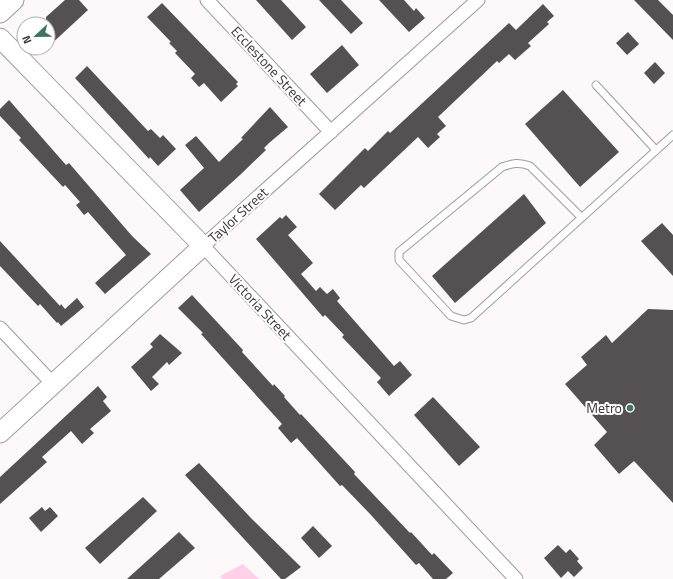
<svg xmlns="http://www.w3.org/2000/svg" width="673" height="579" viewBox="0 0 673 579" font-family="'Titillium Web',sans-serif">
  <rect width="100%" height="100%" fill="#fdf8fa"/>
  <polygon fill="#ffd0e8" points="243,564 259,579 222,579 220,576"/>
  <g fill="#555153">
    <polygon points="65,0 79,0 88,10 48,47 46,17"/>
    <polygon points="256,0 281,0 306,27 292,40"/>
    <polygon points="319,0 341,0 363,23 351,34"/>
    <polygon points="379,0 404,0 414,11 416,8 425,18 409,32"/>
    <polygon points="634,0 658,0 673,15 673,40"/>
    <polygon points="162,3 238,82 236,84 238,86 221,102 204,83 199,87 191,78 195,74 175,53 177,51 169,43 171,42 147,17"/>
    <polygon points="543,4 554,16 547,22 549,24 528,43 531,46 515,60 509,54 499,63 497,61 438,117 446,126 437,134 440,137 428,148 418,137 364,188 361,185 335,210 319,194 365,148 368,151 388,131 390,133 509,23 516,30"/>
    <polygon points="628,32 639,44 627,55 616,43"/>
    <polygon points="342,45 359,65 327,93 310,74"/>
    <polygon points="655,62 665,73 654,84 644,73"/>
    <polygon points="87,66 148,131 151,129 160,138 163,135 176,149 158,166 150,157 149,159 75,78"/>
    <polygon points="563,90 619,152 580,187 525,124"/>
    <polygon points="9,100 66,165 69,163 132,236 151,254 105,294 95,283 126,255 88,212 84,215 76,205 80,202 65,185 63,187 19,140 21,138 0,116 0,109"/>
    <polygon points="270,107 288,127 269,143 264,148 266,150 240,175 199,212 180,190 204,168 185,145 196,136 219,162 243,139 241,138"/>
    <polygon points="524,194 546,223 455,303 432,276"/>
    <polygon points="286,215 297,227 288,235 313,263 301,274 316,291 320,287 327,294 333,289 340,298 337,301 394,366 400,361 412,375 389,396 377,382 381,378 342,337 344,335 325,315 323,317 256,239 280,217 282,219"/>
    <polygon points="662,223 673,235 673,276 641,241"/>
    <polygon points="0,241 60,306 61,304 65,309 77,298 84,307 61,326 58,322 57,323 40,304 38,306 0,266"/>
    <polygon points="192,295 243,350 242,352 273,386 274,384 285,396 284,397 300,415 301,414 355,472 354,474 410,533 411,532 432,555 434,553 453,573 446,579 433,579 419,563 416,565 371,515 342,485 340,486 297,438 291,443 278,428 282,424 201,334 203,333 178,308"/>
    <polygon points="648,309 673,310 673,503 634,461 619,474 594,445 607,432 565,384 587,365 581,357 606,335 612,343"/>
    <polygon points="160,334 182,353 169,365 167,362 152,377 159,384 151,391 131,367 153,347 150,344"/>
    <polygon points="98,386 107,397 103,401 111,411 90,429 94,433 82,444 71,431 42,457 47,462 0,504 0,477"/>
    <polygon points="433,397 480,447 459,466 414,415"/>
    <polygon points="199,463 251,518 301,567 285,579 281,579 185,475"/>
    <polygon points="143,497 157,511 100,564 85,548"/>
    <polygon points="42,507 45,511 50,507 58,516 41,532 29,518"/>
    <polygon points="313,526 332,546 319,558 301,538"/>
    <polygon points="179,532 195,548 159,579 127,579"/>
    <polygon points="558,545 566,553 570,549 579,559 577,561 583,568 574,577 568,571 561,578 544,558"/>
  </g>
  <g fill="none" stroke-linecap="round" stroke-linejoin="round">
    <g stroke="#a09c9e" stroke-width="9">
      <g id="lane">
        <polyline points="596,85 656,150"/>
        <path d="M581 217 530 166C519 162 513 163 502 167L399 252V260L451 316 464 320 471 318 673 135"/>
      </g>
    </g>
    <g stroke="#a09c9e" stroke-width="15">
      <g id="street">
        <polyline points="207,0 331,132"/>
        <polyline points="478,0 203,246 516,579"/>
        <polyline points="0,328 53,384"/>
      </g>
    </g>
    <g stroke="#a09c9e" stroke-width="21">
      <g id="secondary">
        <polyline points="0,13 14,0"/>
        <polyline points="0,38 203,246 0,433"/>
      </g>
    </g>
    <use href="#lane" stroke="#fff" stroke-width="7"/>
    <use href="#street" stroke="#fff" stroke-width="13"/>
    <use href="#secondary" stroke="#fff" stroke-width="19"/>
  </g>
  <circle fill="#3c7660" stroke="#fff" stroke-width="1.5" cx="630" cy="408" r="4"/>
  <g text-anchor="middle" stroke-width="4" stroke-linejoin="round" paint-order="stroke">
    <g font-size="14" fill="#393738" stroke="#fff">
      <text transform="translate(269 66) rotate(47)" y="5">Ecclestone Street</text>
      <text transform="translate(238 215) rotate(-42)" y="5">Taylor Street</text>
      <text transform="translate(260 307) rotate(47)" y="5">Victoria Street</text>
    </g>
    <g font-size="14" fill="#393738" stroke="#fff" text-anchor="end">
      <text x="622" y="413">Metro</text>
    </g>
  </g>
  <g transform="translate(36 36) rotate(248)"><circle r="19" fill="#ffffff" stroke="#b0afaf"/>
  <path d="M0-3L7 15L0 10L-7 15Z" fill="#3c7660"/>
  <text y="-6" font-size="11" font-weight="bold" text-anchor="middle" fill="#393738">N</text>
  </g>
</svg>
